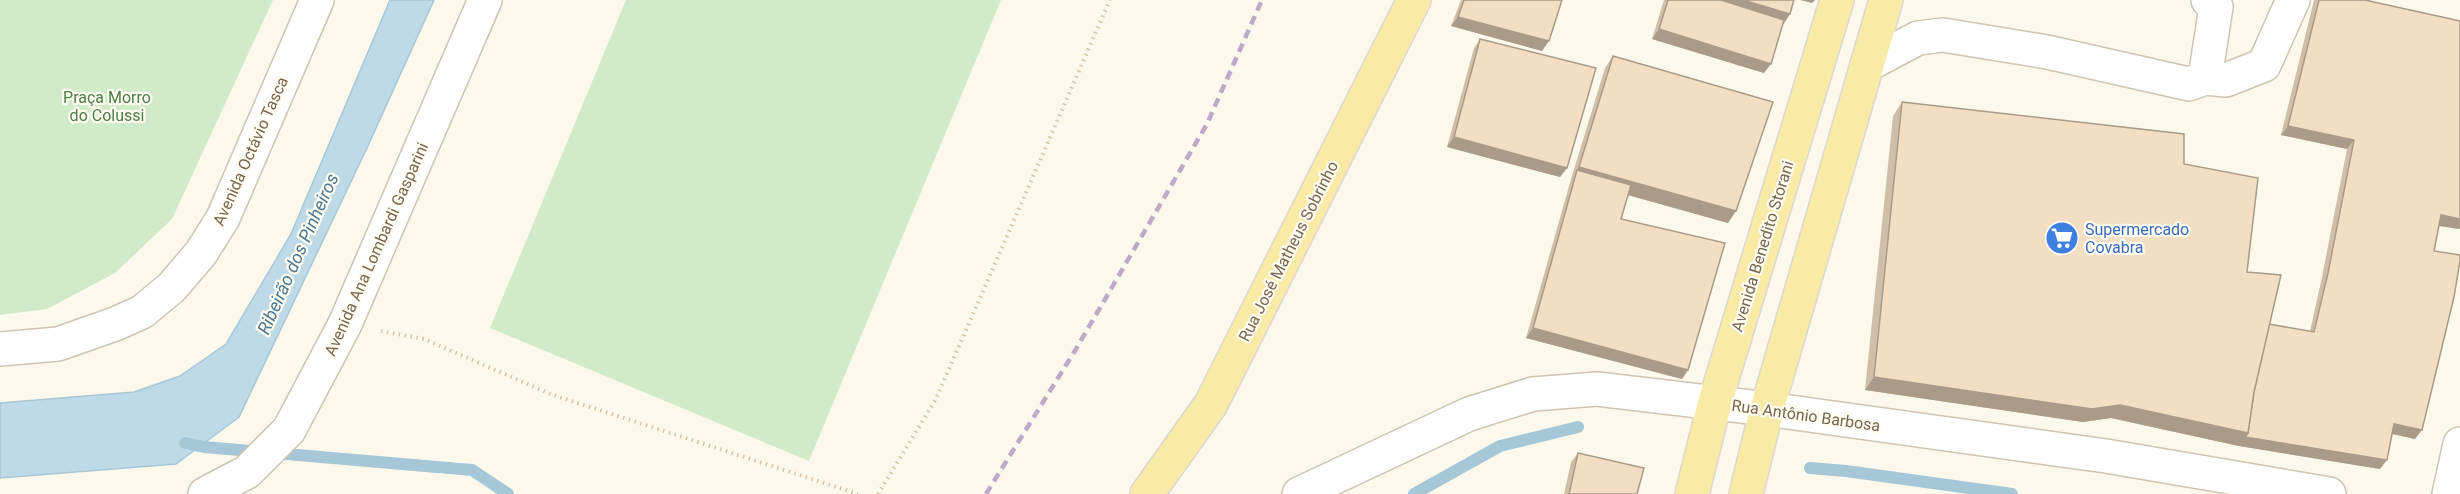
<svg xmlns="http://www.w3.org/2000/svg" width="2460" height="494" viewBox="0 0 2460 494" font-family="Roboto,sans-serif">
  <rect width="100%" height="100%" fill="#fcf9ec"/>
  <g fill="#d1ebc9">
    <polygon points="0,0 273,0 172,219 115,273 47,309 0,315"/>
    <polygon points="626,0 1001,0 809,461 490,328"/>
  </g>
  <polygon fill="#bfdae7" stroke="#a6c7d8" stroke-width="1.5" points="390,0 434,0 367,148 239,417 176,464 0,478 0,403 134,392 180,376 226,344 291,234"/>
  <g fill="none" stroke-linecap="round" stroke-linejoin="round">
    <g stroke="#a6c7d8" stroke-width="12">
      <polyline points="185,443 204,447 472,470 508,494"/>
      <polyline points="1810,468 1846,471 2012,494"/>
      <polyline points="1414,494 1500,446 1578,427"/>
    </g>
    <g stroke="#cfc4b0" stroke-width="36">
      <g id="minor">
        <polyline points="1867,65 1918,38 1943,35 2047,52 2189,84 2205,78 2226,80 2264,65 2293,0"/>
        <polyline points="2205,78 2216,7 2208,0"/>
        <polyline points="0,349 58,344 115,324 142,312 172,287 201,253 223,218 317,0"/>
        <polyline points="205,494 247,472 289,430 345,324 485,0"/>
        <polyline points="1299,494 1469,414 1533,394 1597,389 1767,409 2106,456 2329,494"/>
        <polyline points="2449,494 2460,444"/>
      </g>
    </g>
    <g stroke="#dcd7d1" stroke-width="36">
      <g id="major">
        <polyline points="1147,494 1211,404 1414,0"/>
        <polyline points="1692,494 1715,402 1837,0"/>
        <polyline points="1746,494 1767,409 1886,0"/>
      </g>
    </g>
    <g stroke="#d7c2a6" stroke-width="4" stroke-dasharray="1.5 4.5" stroke-linecap="butt">
      <polyline points="381,331 424,339 553,395 858,494"/>
      <polyline points="878,494 936,399 1110,0"/>
    </g>
    <use href="#minor" stroke="#fff" stroke-width="33"/>
    <use href="#major" stroke="#f9eaa6" stroke-width="33"/>
    <polyline stroke="#bfa8c8" stroke-width="4.5" stroke-dasharray="9 6" stroke-linecap="butt" points="986,494 1076,349 1207,124 1262,0"/>
  </g>
  <g fill="#d0bfa8">
    <polygon points="1461,0 1562,0 1542,51 1451,26"/>
    <polygon points="1664,0 1794,0 1790,14 1783,25 1764,73 1652,39"/>
    <polygon points="2314,0 2365,0 2460,21 2460,228 2459,229 2439,226 2434,251 2415,439 2392,434 2380,469 2239,446 2111,418 2083,422 1865,390 1893,116 1902,102 2184,164 2247,272 2269,324 2310,331 2321,282 2347,149 2281,135"/>
    <polygon points="1480,39 1567,168 1560,177 1447,147 1474,48"/>
    <polygon points="1613,56 1728,223 1628,195 1621,219 1688,370 1682,379 1526,338 1571,179 1605,68"/>
    <polygon points="1578,453 1637,494 1564,494 1571,462"/>
  </g>
  <g fill="#a99b88">
    <polygon points="1694,0 1743,0 1790,14 1782,26"/>
    <polygon points="1800,0 1815,0 1812,3"/>
    <polygon points="1458,17 1549,41 1542,51 1451,26"/>
    <polygon points="1659,29 1771,64 1764,73 1652,39"/>
    <polygon points="2288,126 2354,140 2347,149 2281,135"/>
    <polygon points="1454,137 1567,168 1560,177 1447,147"/>
    <polygon points="1579,167 1736,211 1728,223 1574,180 1577,170"/>
    <polygon points="2441,215 2460,219 2460,228 2459,229 2434,225"/>
    <polygon points="1533,328 1688,370 1682,379 1526,338"/>
    <polygon points="1874,377 2120,405 2387,460 2380,469 2239,446 2111,418 2083,422 1865,390"/>
    <polygon points="2394,424 2422,430 2415,439 2388,433"/>
  </g>
  <g fill="#f2dec3" stroke="#a99b88" stroke-width="1.5">
    <polygon points="1464,0 1562,0 1549,41 1458,17"/>
    <polygon points="1668,0 1721,0 1784,20 1771,64 1659,29"/>
    <polygon points="1743,0 1794,0 1790,14"/>
    <polygon points="2319,0 2365,0 2460,21 2460,219 2441,215 2434,251 2460,255 2460,261 2454,297 2422,430 2394,424 2387,460 2245,437 2248,433 2254,392 2269,324 2314,332 2328,273 2354,140 2288,126"/>
    <polygon points="1480,39 1596,68 1567,168 1454,137"/>
    <polygon points="1613,56 1773,102 1736,211 1579,167"/>
    <polygon points="1902,102 2184,134 2184,164 2258,178 2247,272 2281,275 2254,392 2248,433 2120,405 2092,409 1874,377"/>
    <polygon points="1577,170 1631,185 1621,219 1725,243 1688,370 1533,328"/>
    <polygon points="1578,453 1644,468 1637,494 1569,494"/>
  </g>
  <defs>
    <g id="supermarket-disc" transform="scale(1.725)"><circle r="9.5" fill="#3f7fe0" stroke="#fffcf2"/><path d="M-6-5.5h2.5l.6 2H6L4.5 2H-2.5L-4.4-4H-6ZM-1.5 3.2a1.3 1.3 0 1 0 .1 0ZM3 3.2a1.3 1.3 0 1 0 .1 0Z" fill="#fff"/></g>
  </defs>
  <g fill-rule="evenodd">
    <use href="#supermarket-disc" x="2062" y="238"/>
  </g>
  <g text-anchor="middle" stroke-width="4.5" stroke-linejoin="round" paint-order="stroke">
    <g font-size="16" fill="#4c7e45" stroke="#fffcf2">
      <text x="107" y="103">Praça Morro<tspan x="107" dy="18">do Colussi</tspan></text>
    </g>
    <g font-size="16" fill="#78654e" stroke="#fffcf2">
      <text transform="translate(250 151) rotate(-66)" y="6">Avenida Octávio Tasca</text>
      <text transform="translate(1762 246) rotate(-73)" y="6">Avenida Benedito Storani</text>
      <text transform="translate(376 249) rotate(-66)" y="6">Avenida Ana Lombardi Gasparini</text>
      <text transform="translate(1288 251) rotate(-63)" y="6">Rua José Matheus Sobrinho</text>
      <text transform="translate(1806 415) rotate(8)" y="6">Rua Antônio Barbosa</text>
    </g>
    <g font-size="16" fill="#366cbe" stroke="#fffcf2" text-anchor="start">
      <text x="2085" y="235">Supermercado<tspan x="2085" dy="18">Covabra</tspan></text>
    </g>
    <g font-size="18" font-style="italic" fill="#4b7892" stroke="#fffcf2">
      <text transform="translate(298 254) rotate(-66)" y="6">Ribeirão dos Pinheiros</text>
    </g>
  </g>
</svg>
